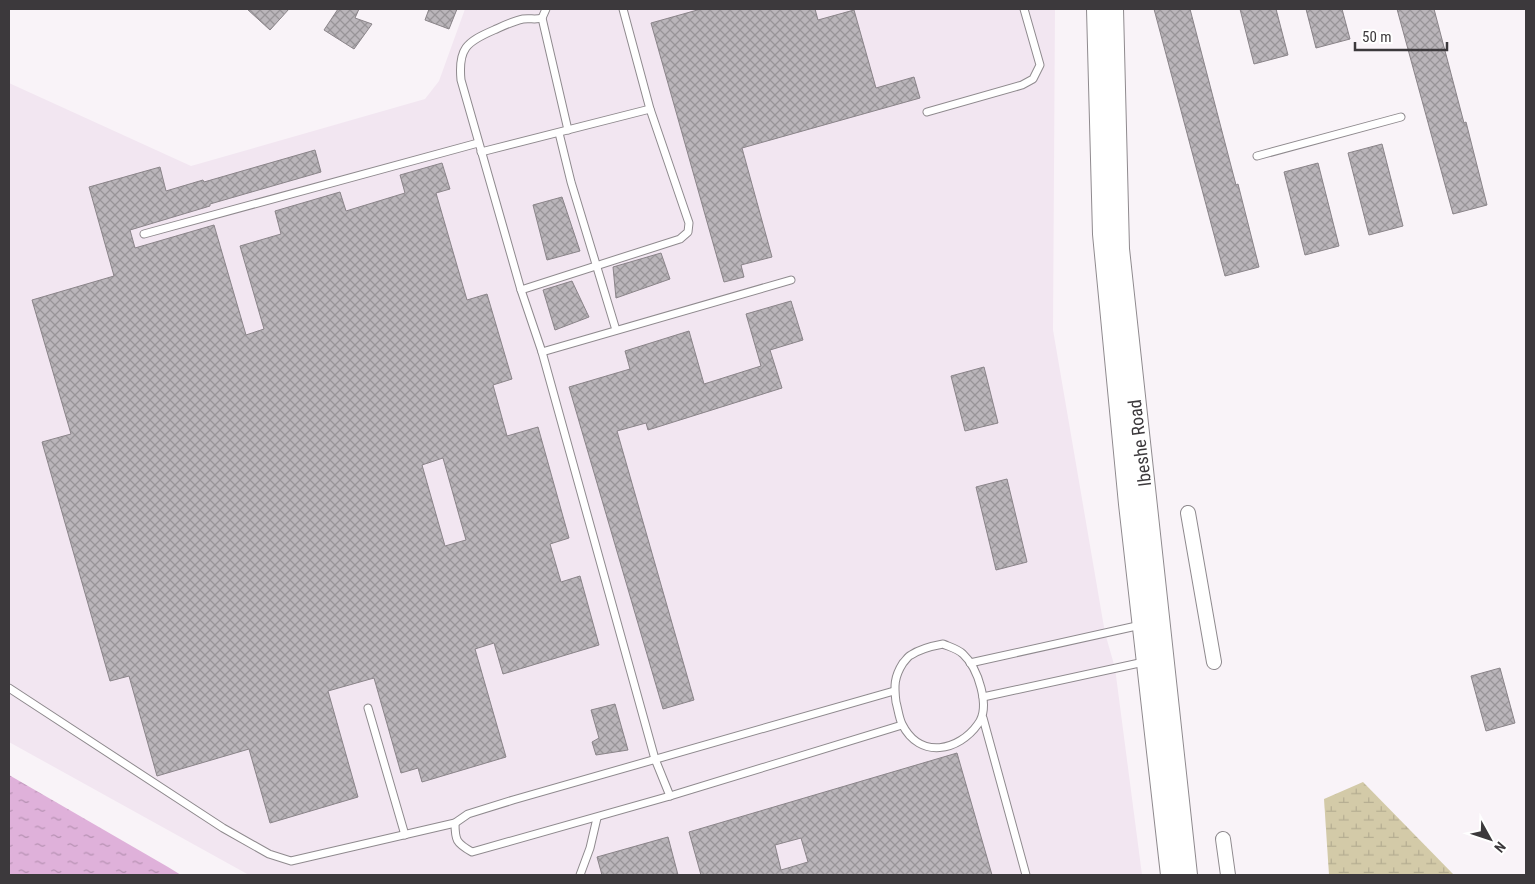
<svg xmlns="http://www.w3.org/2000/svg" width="1535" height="884" viewBox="0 0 1535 884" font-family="'Roboto Condensed',sans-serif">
  <defs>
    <pattern id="wetland-marsh" width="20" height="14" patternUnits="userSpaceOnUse" patternTransform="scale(1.25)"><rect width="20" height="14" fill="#d3caa8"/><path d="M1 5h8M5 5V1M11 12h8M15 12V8" fill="none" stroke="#b6ae92"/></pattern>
    <pattern id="water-ripples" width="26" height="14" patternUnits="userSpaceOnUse" patternTransform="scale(1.25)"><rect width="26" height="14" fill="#dfb1da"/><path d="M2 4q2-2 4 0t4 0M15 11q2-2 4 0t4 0" fill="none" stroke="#b691b2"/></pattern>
    <pattern id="building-cross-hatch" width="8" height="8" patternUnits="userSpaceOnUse" patternTransform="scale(1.25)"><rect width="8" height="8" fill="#bab5ba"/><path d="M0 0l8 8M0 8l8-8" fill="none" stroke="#989498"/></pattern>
  </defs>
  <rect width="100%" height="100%" fill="#f9f3f8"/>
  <polygon fill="#f2e6f1" points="465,9 1055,9 1053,330 1105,633 1115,668 1142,875 249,875 9,742 9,83 191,166 425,99 439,81"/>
  <polygon fill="url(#wetland-marsh)" points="1363,782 1454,875 1329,875 1324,799"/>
  <polygon fill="url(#water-ripples)" points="9,775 168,867 181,875 9,875"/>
  <g fill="url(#building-cross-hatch)" stroke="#8a8489" fill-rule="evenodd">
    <polygon points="247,9 289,9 270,30"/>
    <polygon points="338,9 359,9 355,18 372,24 354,49 324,30"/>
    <polygon points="429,9 457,9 449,29 425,20"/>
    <polygon points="701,9 815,9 818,20 854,10 876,88 914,77 920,98 742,148 772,257 741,265 744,277 724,282 651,23"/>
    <polygon points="1154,9 1190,9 1236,185 1238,184 1259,267 1225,276"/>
    <polygon points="1240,9 1276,9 1288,55 1254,64"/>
    <polygon points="1306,9 1342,9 1350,39 1316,48"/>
    <polygon points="1397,9 1434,9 1464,123 1466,122 1487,205 1453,214"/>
    <polygon points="1382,144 1403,226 1369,235 1348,153"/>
    <path d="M315 150 321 172 210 204V206L130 230 135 248 214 225 246 335 264 329 240 246 281 234 275 211 340 192 346 211 405 193 400 175 442 163 450 189 436 193 467 300 487 294 512 379 493 385 507 436 538 427 569 538 550 544 561 582 580 576 599 645 503 674 494 643 475 649 506 757 422 782 418 768 401 773 374 678 328 691 358 797 270 823 249 749 157 776 129 676 110 681 42 442 71 434 32 300 114 276 89 187 160 167 166 191 203 180 204 182ZM443 458 466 540 445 546 422 465Z"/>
    <polygon points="1318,163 1339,246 1305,255 1284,172"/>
    <polygon points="562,197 580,251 547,260 533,205"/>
    <polygon points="661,253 670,279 616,298 613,267"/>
    <polygon points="572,281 589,317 555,330 543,290"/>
    <polygon points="791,301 803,340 770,350 782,388 648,430 646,423 617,431 694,700 663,709 569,387 630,369 625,351 689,331 704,384 761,366 746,314"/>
    <polygon points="984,367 998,423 965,431 951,376"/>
    <polygon points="1007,479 1027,562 996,570 976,487"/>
    <polygon points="1500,668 1515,723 1486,731 1471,676"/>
    <polygon points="615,704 628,750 596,755 592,742 599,738 591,710"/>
    <path d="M957 753 992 875H701L689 832ZM801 838 808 862 781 870 775 845Z"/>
    <polygon points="668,837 678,875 602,875 597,857"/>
  </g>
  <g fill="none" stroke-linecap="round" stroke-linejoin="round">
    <g stroke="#8f8a8e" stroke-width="9">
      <g id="service">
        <polyline points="546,9 542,18 568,130"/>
        <path d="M542 18C536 20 530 18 523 19 513 21 503 26 494 30 466 42 458 49 461 80L521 290 542 352 655 759 670 796"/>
        <polyline points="927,112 1022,85 1033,79 1040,65 1024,9"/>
        <polyline points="559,133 571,182 616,330"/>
        <polyline points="481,152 650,109"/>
        <polyline points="1257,156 1401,117"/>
        <polyline points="144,234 478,143"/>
        <polyline points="521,290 680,239 688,232 689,223 650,109 623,9"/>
        <polyline points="542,352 791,280"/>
        <path d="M943 644C950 647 958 649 963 654 978 668 991 707 978 724 959 751 920 760 902 724 899 718 898 709 896 702 894 686 894 677 903 663 906 660 908 656 911 655 920 649 932 646 943 644Z"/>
        <polyline points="970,663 1141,625"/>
        <polyline points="9,688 223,828 269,854 291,861 455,823 468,814 513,800 894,691"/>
        <polyline points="983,697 1144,662"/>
        <polyline points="368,708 405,835"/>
        <polyline points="983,718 1026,875"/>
        <path d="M455 823C455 840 456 843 472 852L670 796 902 725"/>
        <polyline points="580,875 590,848 597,818"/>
      </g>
    </g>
    <g stroke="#8f8a8e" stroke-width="16">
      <g id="minor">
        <polyline points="1188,513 1214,662"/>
        <polyline points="1223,839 1228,875"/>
      </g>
    </g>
    <g stroke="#8f8a8e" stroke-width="22">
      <g id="secondary">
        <polyline points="1097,9 1103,234 1129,504 1171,875"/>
        <polyline points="1113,9 1119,249 1187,875"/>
      </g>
    </g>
    <use href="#service" stroke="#fff" stroke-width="7"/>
    <use href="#minor" stroke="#fff" stroke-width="14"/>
    <use href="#secondary" stroke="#fff" stroke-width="20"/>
  </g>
  <g text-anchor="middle" stroke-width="5" stroke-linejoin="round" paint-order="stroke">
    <g font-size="18" fill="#3c393c" stroke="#fff">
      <text transform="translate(1140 443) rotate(-97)" y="6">Ibeshe Road</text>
    </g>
  </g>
  <rect width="1535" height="884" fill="none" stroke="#3c393c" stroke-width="20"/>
  <g transform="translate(1490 839) rotate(130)" stroke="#ffffff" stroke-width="4" paint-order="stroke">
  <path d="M0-4L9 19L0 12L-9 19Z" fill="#3c393c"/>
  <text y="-8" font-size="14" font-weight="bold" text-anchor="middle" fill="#3c393c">N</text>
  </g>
  <path d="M1355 42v8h92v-8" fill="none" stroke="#3c393c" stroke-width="2.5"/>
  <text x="1362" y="42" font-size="15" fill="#3c393c" stroke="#ffffff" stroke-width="4" paint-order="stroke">50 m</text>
</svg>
